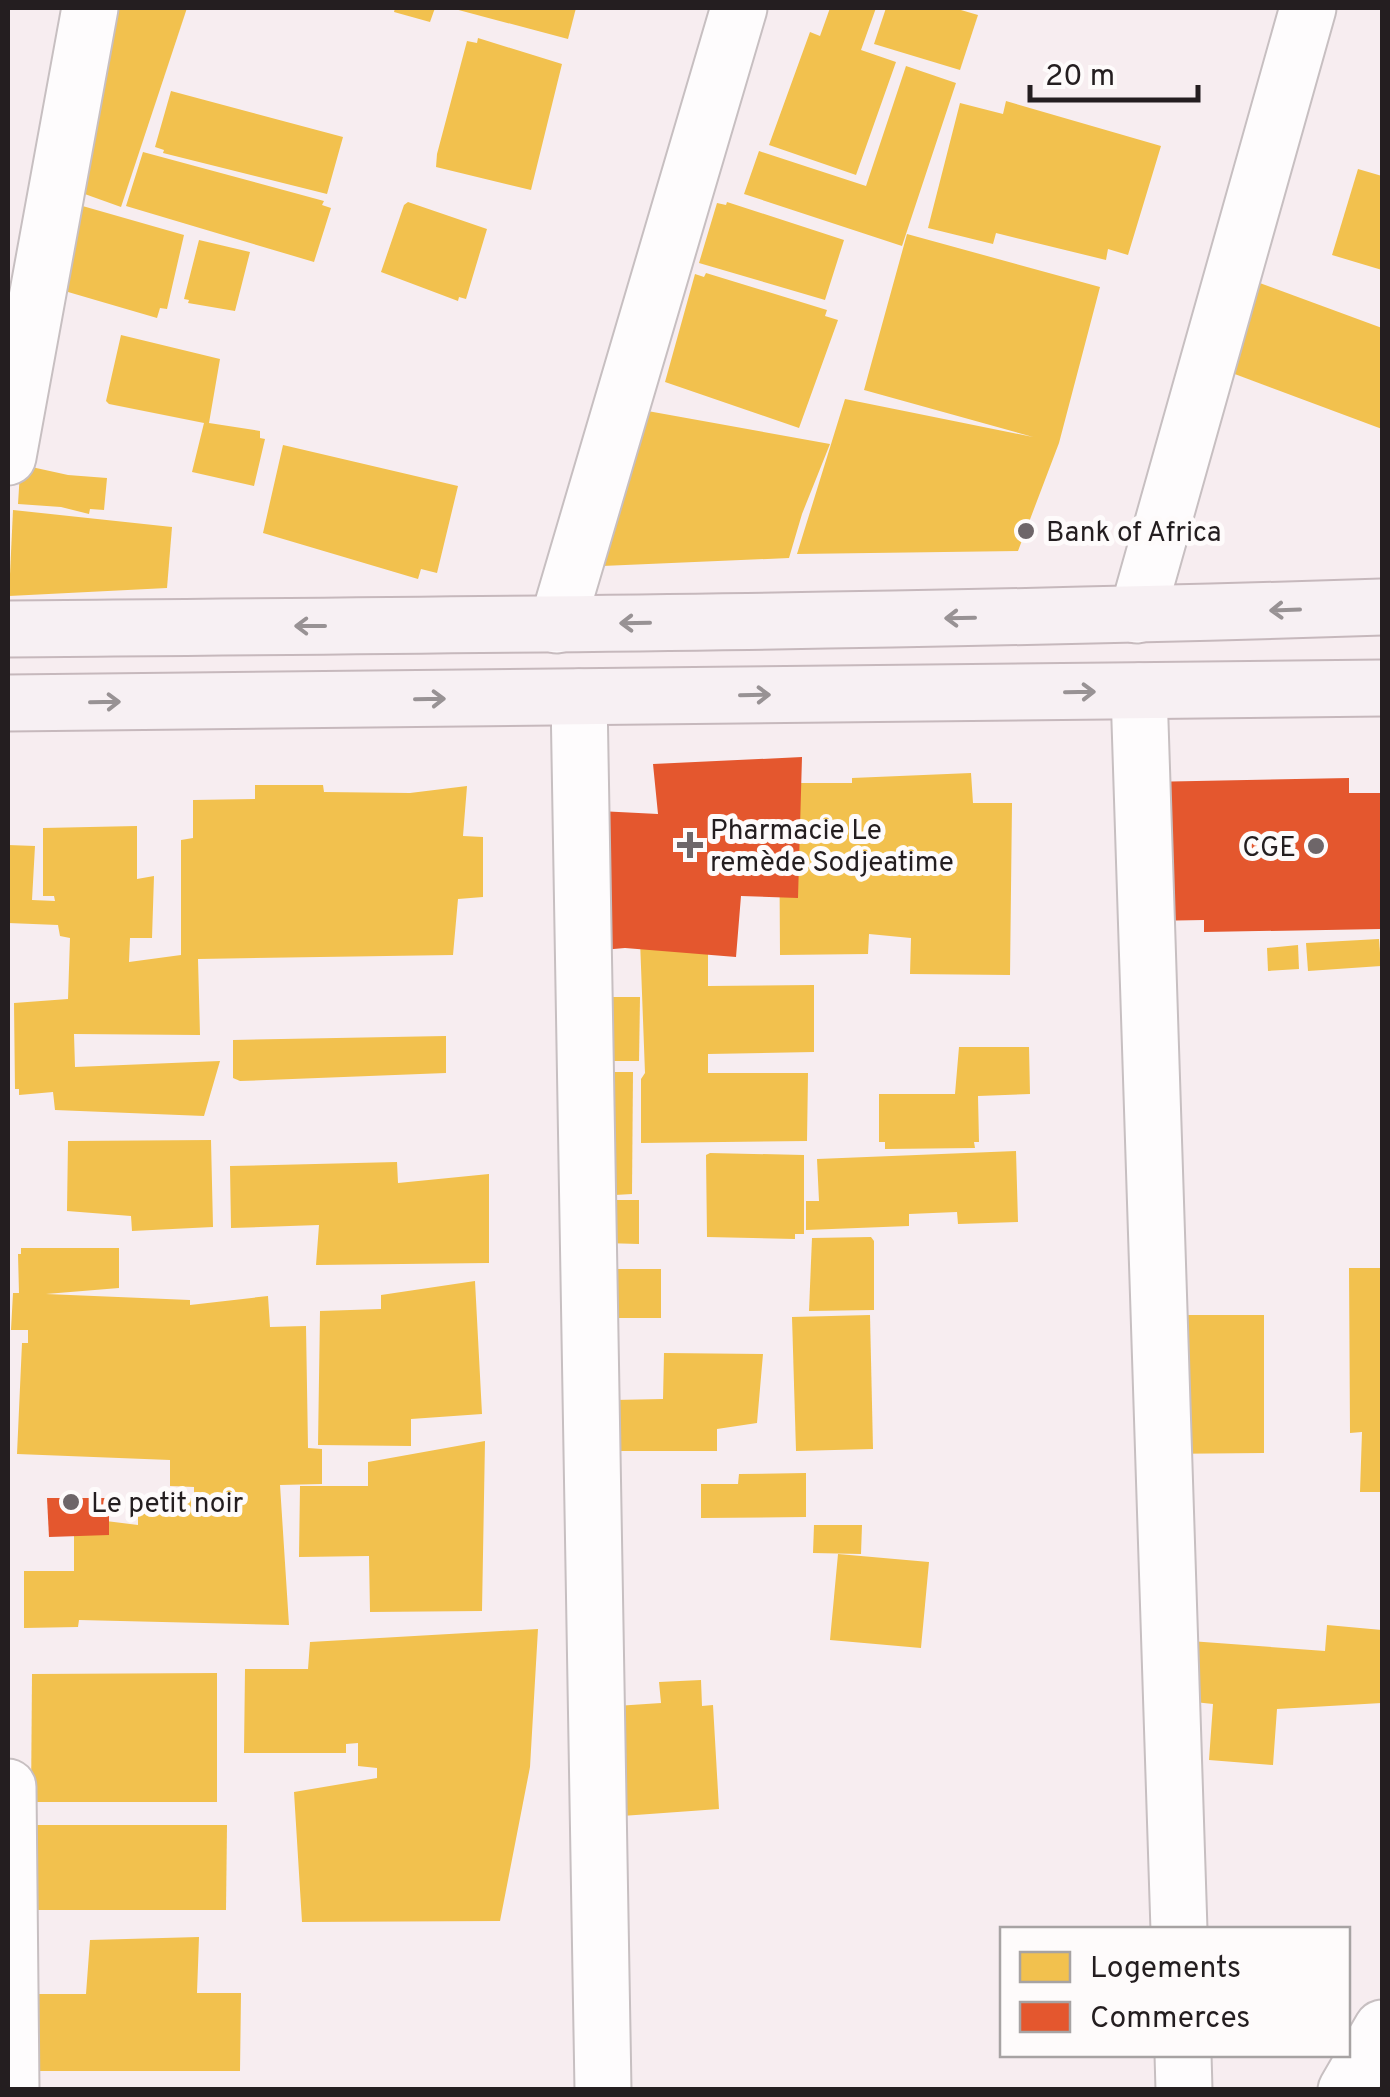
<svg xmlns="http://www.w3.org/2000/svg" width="1390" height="2097" viewBox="0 0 1390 2097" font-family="Overpass,sans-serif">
  <rect width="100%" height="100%" fill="#f7edf0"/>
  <g fill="#f2c14e">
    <polygon points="76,8 187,8 121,207 54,183"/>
    <polygon points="395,8 435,8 430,22 394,12"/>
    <polygon points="451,8 576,8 568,39"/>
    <polygon points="830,8 876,8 861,50 896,62 856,175 769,145 810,32 820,36"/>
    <polygon points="886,8 954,8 978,15 960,70 874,44"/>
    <polygon points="478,38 562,64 531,190 436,167 437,154 467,41 477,43"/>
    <polygon points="906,66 956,83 902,246 744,194 759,151 866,186"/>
    <polygon points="171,91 343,137 327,194 163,153 164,150 155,147"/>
    <polygon points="1006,101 1161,146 1128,255 1108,249 1106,260 996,233 993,244 928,228 960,103 1003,114"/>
    <polygon points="143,152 324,201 322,205 331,208 314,262 126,206"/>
    <polygon points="1358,169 1382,176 1382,270 1332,255"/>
    <polygon points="51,197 184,235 167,309 160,308 157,318 27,280"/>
    <polygon points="408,202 487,229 466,299 459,297 458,301 381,272 404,205"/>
    <polygon points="727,202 844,240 825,300 699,263 717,203 726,205"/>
    <polygon points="907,234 1100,287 1059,443 1018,551 797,554 845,399 1033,437 864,390"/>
    <polygon points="199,240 250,252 235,311 188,303 189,300 184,299"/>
    <polygon points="706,273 827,310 825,316 838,320 799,428 665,382 695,274 704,277"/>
    <polygon points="1249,279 1382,328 1382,429 1216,367"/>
    <polygon points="121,335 220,359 209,423 260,431 260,438 265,439 254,486 192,472 204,423 109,404 106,401"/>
    <polygon points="631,408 830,444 802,514 789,558 579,567"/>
    <polygon points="283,445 458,486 437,573 421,569 418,579 263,533"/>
    <polygon points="27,466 68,475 107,478 104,510 90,509 89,514 61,507 18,504 20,472"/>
    <polygon points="13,510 172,527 167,588 9,596"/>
    <polygon points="971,773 973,803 1012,803 1010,975 910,974 911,938 869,934 868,954 780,955 779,793 783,793 783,783 852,783 852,778"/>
    <polygon points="255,785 323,785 324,792 410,793 467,786 463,836 483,837 483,897 458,899 453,955 198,959 200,1035 74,1034 75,1067 220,1061 204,1116 55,1110 53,1092 19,1095 19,1089 15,1089 14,1003 68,999 71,1002 68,999 70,938 60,936 58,925 8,923 8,845 35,846 32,900 55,901 54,896 43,896 43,828 137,826 137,879 154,876 152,938 130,938 129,962 181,955 181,840 193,838 193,800 255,799"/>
    <polygon points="708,932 708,986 814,985 814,1052 708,1054 708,1073 808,1073 807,1141 641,1143 641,1079 645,1073 640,940"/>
    <polygon points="1379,939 1381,966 1308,971 1306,943"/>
    <polygon points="1298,945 1299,969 1268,971 1267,948"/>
    <polygon points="581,997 640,997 639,1061 602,1061"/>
    <polygon points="446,1036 446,1073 240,1081 233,1078 233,1040"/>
    <polygon points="959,1047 1029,1047 1030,1094 978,1096 979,1142 974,1142 975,1148 885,1149 885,1142 879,1142 879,1094 955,1094"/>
    <polygon points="581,1072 633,1072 632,1194 581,1197"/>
    <polygon points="211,1140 213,1227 132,1231 131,1216 67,1211 68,1141"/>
    <polygon points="1016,1151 1018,1222 958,1224 957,1212 909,1214 909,1226 806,1230 806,1201 819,1201 817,1159"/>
    <polygon points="710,1153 804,1155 804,1234 795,1234 795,1239 707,1237 706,1155"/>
    <polygon points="397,1162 398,1183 489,1174 489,1263 316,1265 319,1225 231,1228 230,1166"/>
    <polygon points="605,1200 639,1200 639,1244 604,1243"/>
    <polygon points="871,1237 874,1241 874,1310 809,1311 812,1238"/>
    <polygon points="21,1248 119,1248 119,1288 46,1294 190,1300 190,1305 268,1296 270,1327 306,1326 308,1448 322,1449 322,1484 280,1485 289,1625 79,1620 78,1627 24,1628 24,1571 74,1571 74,1517 138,1525 138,1498 194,1498 194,1487 170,1486 170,1460 17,1454 22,1343 28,1343 28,1330 11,1330 13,1293 19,1293 18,1254 21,1254"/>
    <polygon points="1349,1268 1382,1268 1382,1492 1360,1492 1362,1432 1350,1433"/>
    <rect x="576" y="1269" width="85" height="49"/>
    <polygon points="475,1281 482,1414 411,1419 411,1446 318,1445 320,1311 381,1309 381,1295"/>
    <polygon points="870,1315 873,1449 796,1451 792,1317"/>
    <polygon points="1187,1315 1264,1315 1264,1453 1156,1454 1188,1347"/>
    <polygon points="664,1353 763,1354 757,1423 717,1429 717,1451 614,1451 614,1400 663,1399"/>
    <polygon points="485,1441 482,1611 370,1612 369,1556 299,1557 300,1486 368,1486 368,1462"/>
    <polygon points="806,1473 806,1517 701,1518 701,1484 738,1484 739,1474"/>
    <polygon points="814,1525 862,1525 861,1554 813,1553"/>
    <polygon points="838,1554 929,1562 921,1648 830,1640"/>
    <polygon points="1327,1625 1382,1630 1382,1703 1277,1709 1273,1765 1209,1760 1213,1704 1185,1701 1190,1641 1325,1651"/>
    <polygon points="538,1629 530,1767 500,1921 302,1922 294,1792 377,1778 377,1768 358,1766 358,1743 346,1744 346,1753 244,1753 245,1669 308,1669 310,1642"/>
    <polygon points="217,1673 217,1802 31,1802 32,1674"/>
    <polygon points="701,1680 702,1706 713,1705 719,1809 608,1817 601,1707 661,1703 659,1682"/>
    <polygon points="31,1825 227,1825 226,1910 30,1910"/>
    <polygon points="199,1937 197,1993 241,1993 240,2071 30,2071 31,1994 86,1994 90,1940"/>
  </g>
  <g fill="#e4572e">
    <polygon points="802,757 798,898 741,896 736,957 625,948 602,950 599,811 658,814 653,764"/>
    <polygon points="1349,778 1349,793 1382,793 1382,929 1204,932 1204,920 1148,921 1146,782"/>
    <polygon points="47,1498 109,1498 109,1535 49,1537"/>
  </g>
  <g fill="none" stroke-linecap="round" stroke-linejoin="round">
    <g stroke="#c7bfc1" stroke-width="59">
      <g id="minor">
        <polyline points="8,457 90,8"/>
        <polyline points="1137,615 1308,8"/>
        <polyline points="557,625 739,8"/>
        <polyline points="1139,691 1179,1930"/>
        <polyline points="579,697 603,2090"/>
        <polyline points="8,1787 11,2090"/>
        <polyline points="1183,2054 1184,2090"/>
        <polyline points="1346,2090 1382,2028"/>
      </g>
    </g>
    <g stroke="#c6b8bc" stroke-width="59">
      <g id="major">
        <path d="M8 629C466 625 924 622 1382 607"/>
        <polyline points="8,703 1382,688"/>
      </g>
    </g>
    <use href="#minor" stroke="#fefcfd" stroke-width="55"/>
    <use href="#major" stroke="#f7f0f3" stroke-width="55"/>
  </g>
  <defs><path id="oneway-shaft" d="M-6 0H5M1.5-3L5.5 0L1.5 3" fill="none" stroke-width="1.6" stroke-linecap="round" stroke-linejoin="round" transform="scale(2.5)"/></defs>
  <g stroke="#989294">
    <use href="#oneway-shaft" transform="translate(1285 610) rotate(178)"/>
    <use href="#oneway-shaft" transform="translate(960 618) rotate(179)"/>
    <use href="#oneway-shaft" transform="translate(635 623) rotate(179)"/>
    <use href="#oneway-shaft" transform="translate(310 626) rotate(180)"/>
    <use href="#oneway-shaft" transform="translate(1080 692) rotate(-1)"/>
    <use href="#oneway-shaft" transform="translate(755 695) rotate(-1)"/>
    <use href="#oneway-shaft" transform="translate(430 699) rotate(-1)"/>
    <use href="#oneway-shaft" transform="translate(105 702) rotate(-1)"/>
  </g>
  <g fill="#6e6669" stroke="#fefbfb" stroke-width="4">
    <circle cx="1026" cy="531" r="10"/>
    <path d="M685 830h10v10h10v10h-10v10h-10v-10h-10v-10h10z"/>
    <circle cx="1316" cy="846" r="10"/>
    <circle cx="71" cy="1502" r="10"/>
  </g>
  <g text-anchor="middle" stroke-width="10" stroke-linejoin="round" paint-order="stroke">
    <g font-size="28" fill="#241e20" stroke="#fefbfb" text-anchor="start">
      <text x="1046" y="541">Bank of Africa</text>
      <text x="710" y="839">Pharmacie Le<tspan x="710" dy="32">remède Sodjeatime</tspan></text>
      <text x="1296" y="856" text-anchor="end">CGE</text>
      <text x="91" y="1512">Le petit noir</text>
    </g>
  </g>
  <rect width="1390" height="2097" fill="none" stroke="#241e20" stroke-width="20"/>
  <rect x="1000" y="1927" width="350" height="130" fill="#fefbfb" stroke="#a7a3a3" stroke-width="2.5"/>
  <rect x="1020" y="1952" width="50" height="30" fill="#f2c14e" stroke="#a7a3a3" stroke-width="2.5"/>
  <text x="1090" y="1977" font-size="30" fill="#241e20">Logements</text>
  <rect x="1020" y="2002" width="50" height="30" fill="#e4572e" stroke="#a7a3a3" stroke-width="2.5"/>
  <text x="1090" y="2027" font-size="30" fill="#241e20">Commerces</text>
  <path d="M1030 85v15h168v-15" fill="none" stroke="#241e20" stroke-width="5"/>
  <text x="1045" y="85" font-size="30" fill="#241e20" stroke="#fefbfb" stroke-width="8" paint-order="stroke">20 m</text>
</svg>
